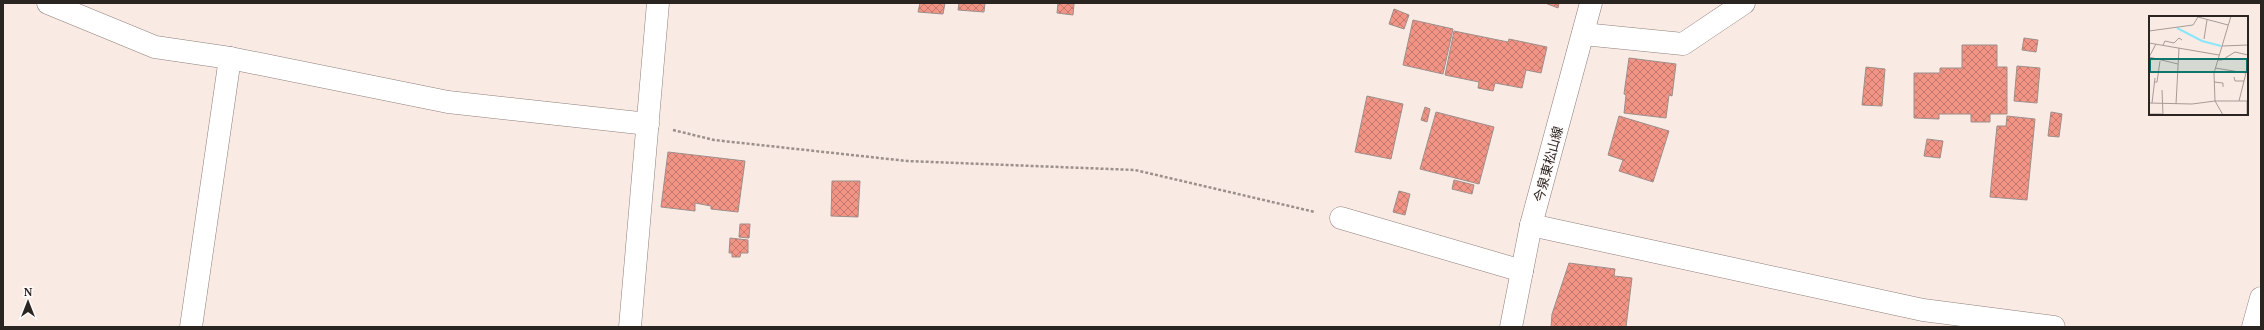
<svg xmlns="http://www.w3.org/2000/svg" width="2264" height="330" viewBox="0 0 2264 330" font-family="'Noto Serif','Noto Sans JP',serif">
  <defs>
    <pattern id="building-cross-hatch" width="8" height="8" patternUnits="userSpaceOnUse"><rect width="8" height="8" fill="#f19485"/><path d="M0 0l8 8M0 8l8-8" fill="none" stroke="#c3796c"/></pattern>
  </defs>
  <rect width="100%" height="100%" fill="#faeae4"/>
  <g fill="url(#building-cross-hatch)" stroke="#9e8e8b">
    <polygon points="920,3 945,3 943,14 918,12"/>
    <polygon points="959,3 985,3 984,12 958,10"/>
    <polygon points="1058,3 1074,4 1073,15 1057,13"/>
    <polygon points="1545,3 1559,3 1558,8"/>
    <polygon points="1394,9 1409,15 1404,29 1389,24"/>
    <polygon points="1413,20 1453,29 1443,74 1403,65"/>
    <polygon points="1454,31 1508,42 1509,39 1547,47 1541,73 1526,70 1522,88 1495,83 1493,91 1478,88 1479,82 1445,75"/>
    <polygon points="2024,38 2038,40 2036,52 2022,50"/>
    <polygon points="1962,45 1997,45 1997,67 2007,67 2007,114 1990,114 1990,122 1971,122 1971,114 1939,114 1939,119 1914,118 1914,73 1940,73 1940,68 1962,68"/>
    <polygon points="1629,58 1676,64 1672,96 1669,95 1666,118 1624,113 1626,95 1624,94"/>
    <polygon points="2017,66 2040,68 2037,103 2014,101"/>
    <polygon points="1866,67 1885,69 1882,106 1862,105"/>
    <polygon points="1367,96 1403,104 1391,159 1355,152"/>
    <polygon points="1425,107 1430,109 1427,122 1421,120"/>
    <polygon points="1436,112 1494,127 1479,184 1420,169"/>
    <polygon points="2051,112 2062,114 2059,137 2048,136"/>
    <polygon points="1619,116 1669,131 1653,182 1619,171 1623,160 1608,155"/>
    <polygon points="2007,116 2035,119 2027,200 1990,197 1997,126 2006,126"/>
    <polygon points="1927,139 1943,141 1940,158 1924,156"/>
    <polygon points="668,152 745,161 738,212 711,209 711,206 695,203 695,211 661,207"/>
    <polygon points="1454,180 1474,185 1472,194 1452,189"/>
    <polygon points="832,181 860,181 858,217 831,216"/>
    <polygon points="1399,191 1410,194 1405,215 1393,212"/>
    <polygon points="740,224 750,224 749,238 739,237"/>
    <polygon points="730,238 748,240 748,253 741,253 740,257 732,257 732,253 729,253"/>
    <polygon points="1569,263 1615,269 1614,276 1632,278 1626,327 1551,327 1552,314"/>
  </g>
  <g fill="none" stroke-linecap="round" stroke-linejoin="round">
    <g stroke="#8e7f7a" stroke-width="23">
      <g id="minor">
        <polyline points="48,3 155,47 230,58 448,102 648,124"/>
        <polyline points="1583,34 1683,44 1744,3"/>
        <polyline points="1341,218 1522,271"/>
        <polyline points="191,327 230,58"/>
        <polyline points="630,327 658,3"/>
        <polyline points="2253,327 2261,298"/>
      </g>
    </g>
    <g stroke="#8e7f7a" stroke-width="23">
      <polyline id="tertiary" points="1531,225 1923,310 2054,327"/>
    </g>
    <g stroke="#8e7f7a" stroke-width="23">
      <polyline id="secondary" points="1511,327 1531,225 1591,3"/>
    </g>
    <polyline stroke="#9c908c" stroke-width="2.5" stroke-dasharray="3 2" stroke-linecap="butt" points="673,130 714,140 907,161 1135,170 1315,212"/>
    <use href="#minor" stroke="#fff" stroke-width="22"/>
    <use href="#tertiary" stroke="#fff" stroke-width="22"/>
    <use href="#secondary" stroke="#fff" stroke-width="22"/>
  </g>
  <g text-anchor="middle" stroke-width="3" stroke-linejoin="round" paint-order="stroke">
    <g font-size="13" fill="#2b2522" stroke="#fefaf9">
      <text transform="translate(1548 164) rotate(-75)" y="5">今泉東松山線</text>
    </g>
  </g>
  <g transform="translate(2149 16)">
    <rect width="99" height="99" fill="#faeae4"/>
    <path fill="none" stroke="#8ae7f9" stroke-width="2" d="M28 12 53 25 72 30"/>
    <path fill="none" stroke="#a79b96" stroke-width="1" d="M0 15 44 9 49 1 79 9M55 23 58 4M0 27 70 39M14 29 16 25 25 27 30 22 33 24M73 30 99 29M0 41 29 48M0 41 7 28M69 44H73L86 36 99 39M66 52 97 57M85 61 86 65H95M5 66H8L11 45M65 66 74 67V71M13 74 14 99M66 85H98V99M66 85 74 99M90 85 99 49M0 87 43 88 66 85 65 57 82 0M3 87 6 62M27 88 30 32M0 98H13"/>
    <path fill="#0f766e" fill-opacity="0.15" stroke="#0f766e" stroke-width="2" d="M1 43H98V56H1Z"/>
    <rect width="99" height="99" fill="none" stroke="#2b2522" stroke-width="2"/>
  </g>
  <rect width="2264" height="330" fill="none" stroke="#2b2522" stroke-width="8"/>
  <g transform="translate(28 302)" stroke="#fefaf9" stroke-width="3" paint-order="stroke">
  <path d="M0-3L7 15L0 10L-7 15Z" fill="#2b2522"/>
  <text y="-6" font-size="11" font-weight="bold" text-anchor="middle" fill="#2b2522">N</text>
  </g>
</svg>
